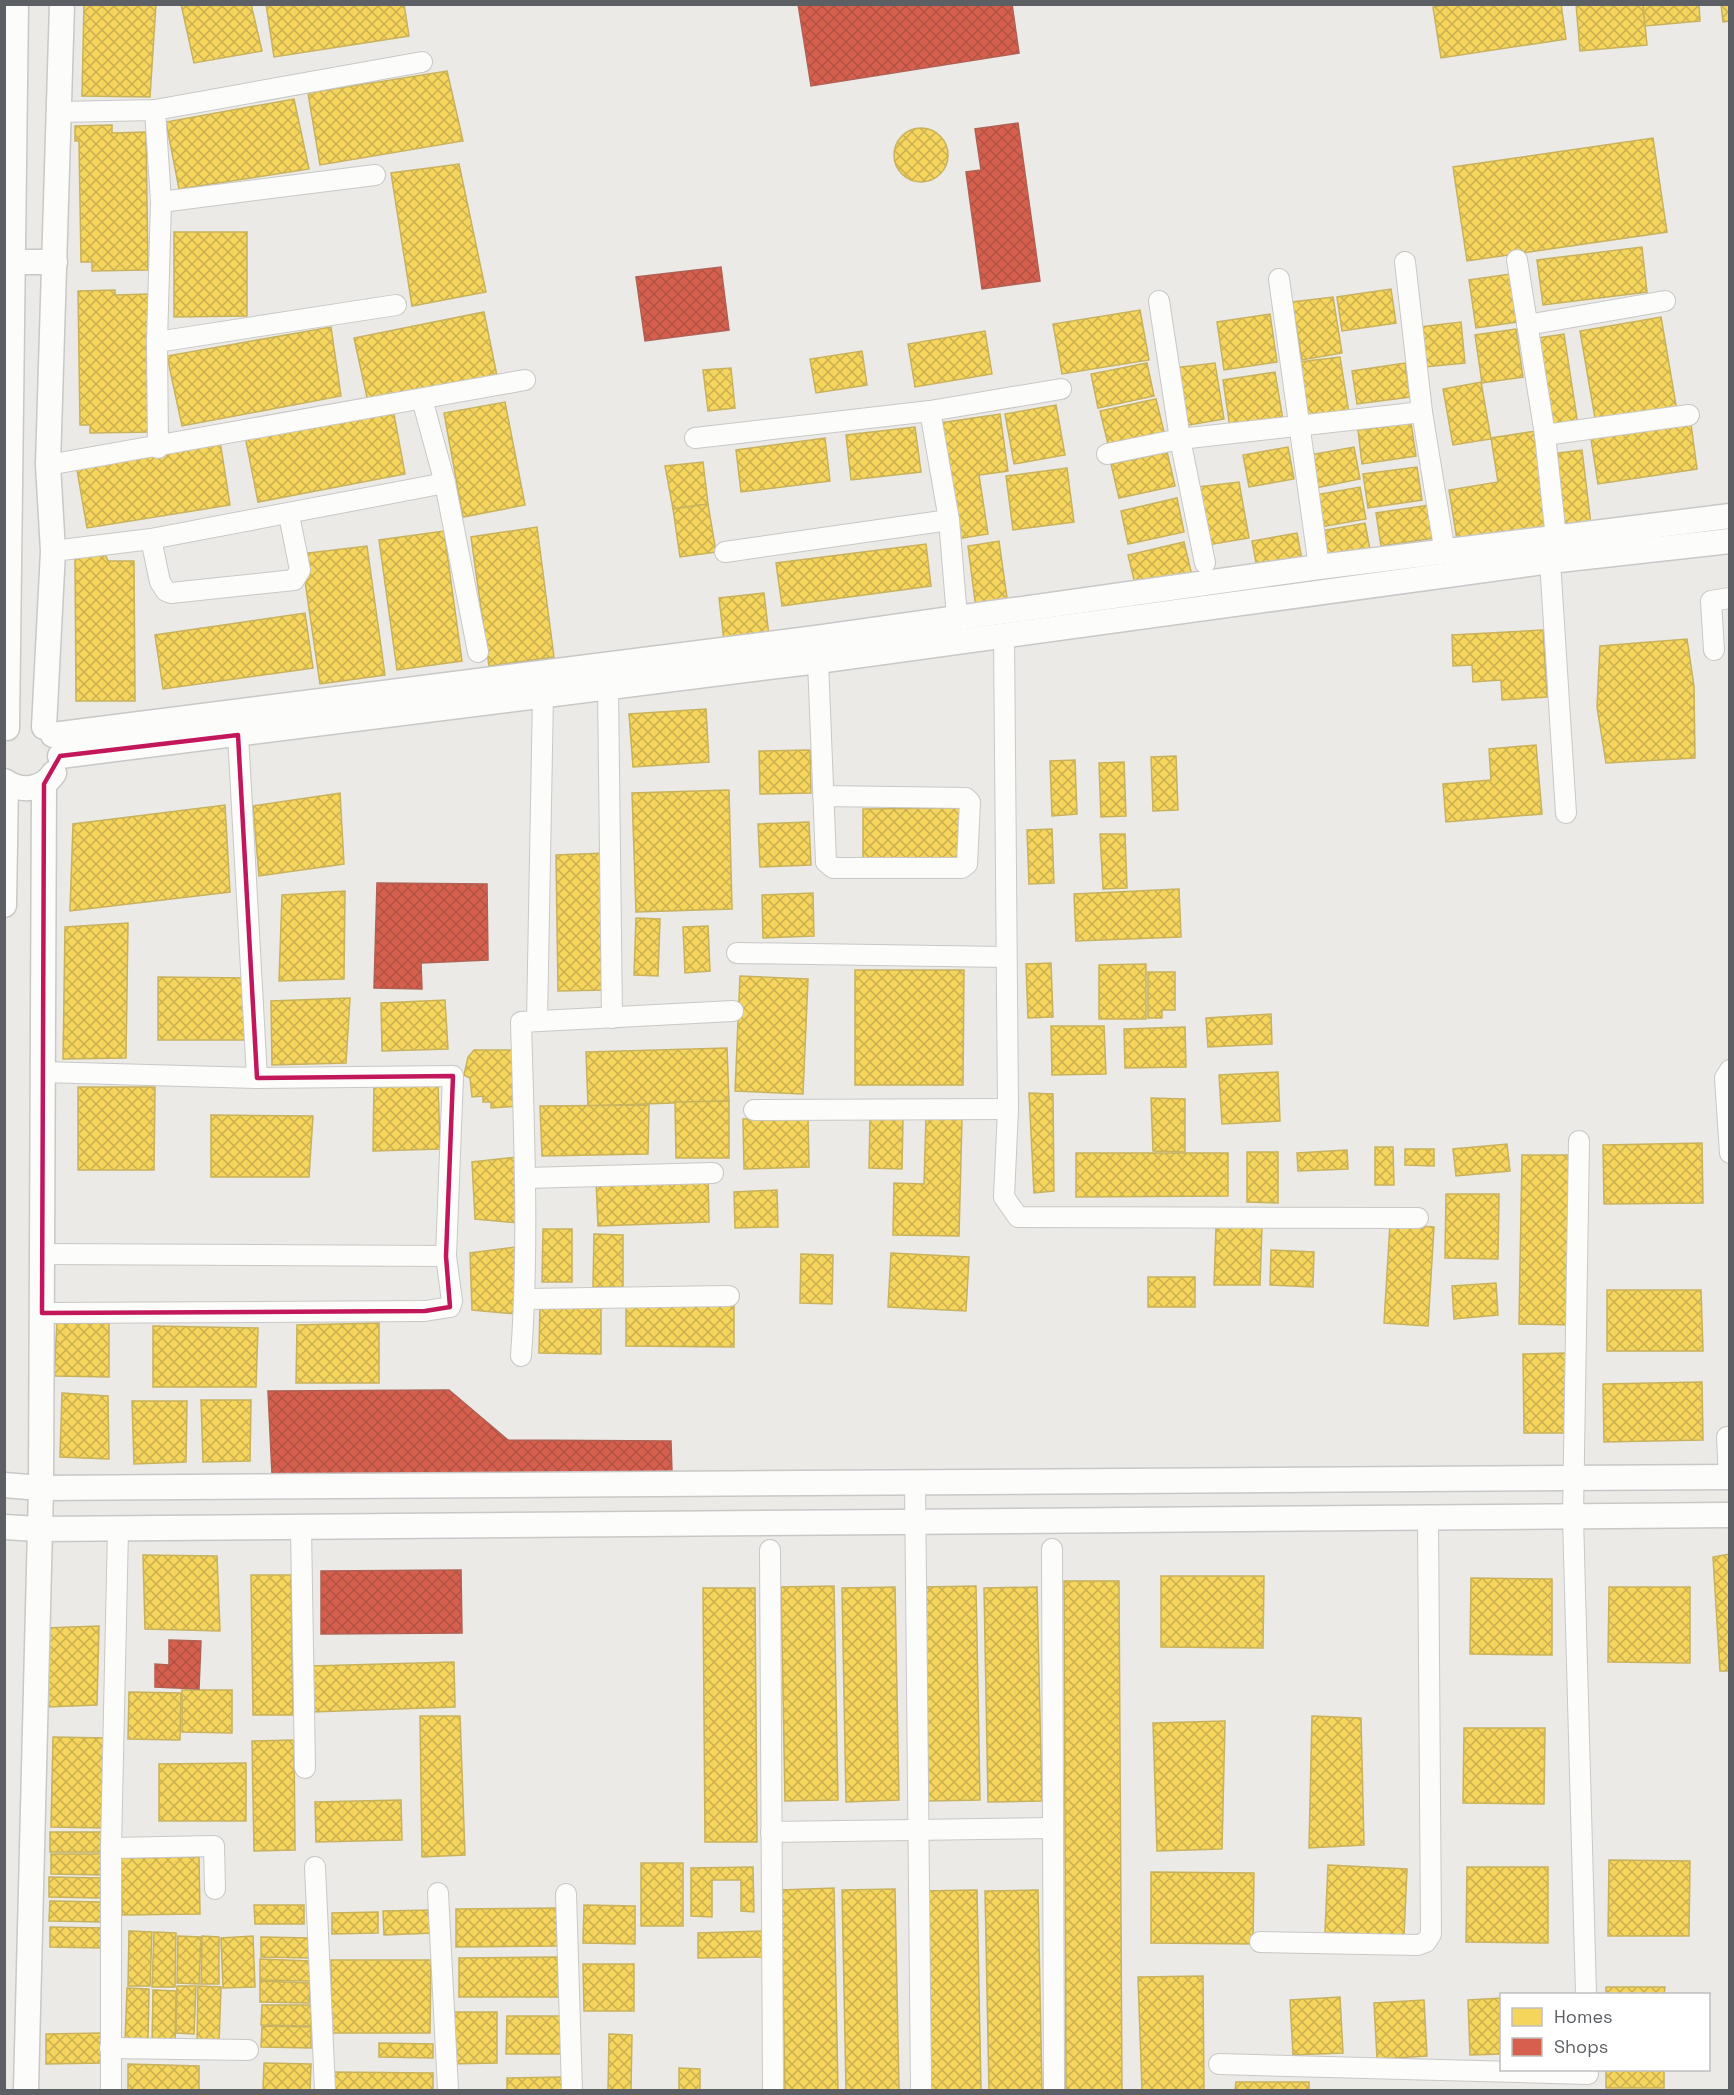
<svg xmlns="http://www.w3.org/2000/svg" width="1734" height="2095" viewBox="0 0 1734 2095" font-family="'Space Grotesk',sans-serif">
  <defs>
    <pattern id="homes-cross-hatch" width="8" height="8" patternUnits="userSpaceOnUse" patternTransform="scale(1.5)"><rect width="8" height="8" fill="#f6d55c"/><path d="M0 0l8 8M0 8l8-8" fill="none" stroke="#cab050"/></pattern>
    <pattern id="shops-cross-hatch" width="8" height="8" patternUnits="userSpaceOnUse" patternTransform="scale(1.5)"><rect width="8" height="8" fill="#d6604d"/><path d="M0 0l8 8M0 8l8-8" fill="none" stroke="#b15244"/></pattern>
  </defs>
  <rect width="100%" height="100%" fill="#ebeae6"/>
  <g fill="url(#homes-cross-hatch)" stroke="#c8b25e" stroke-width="1.5">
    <polygon points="84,4 156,4 150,97 82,96"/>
    <polygon points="181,4 251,4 262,51 194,63"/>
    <polygon points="266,4 404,4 409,36 274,57"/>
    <polygon points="1451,4 1561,4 1566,39 1441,58 1433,7"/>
    <polygon points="1576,4 1643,4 1647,45 1580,51"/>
    <polygon points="1643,4 1699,4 1700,21 1645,26"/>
    <polygon points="1721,4 1730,4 1730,21 1723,22"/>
    <polygon points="447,71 463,141 320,165 308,93"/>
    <polygon points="294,99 309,169 179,189 166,122"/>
    <polygon points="112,125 112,133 146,132 148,270 92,271 92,262 81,262 79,141 75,141 75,126"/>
    <circle cx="921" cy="155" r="27"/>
    <polygon points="1653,138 1667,232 1467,261 1453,167"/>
    <polygon points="459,164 486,292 412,306 391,173"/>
    <polygon points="174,232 247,232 247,316 174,317"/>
    <polygon points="1642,247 1647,292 1543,305 1537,260"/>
    <polygon points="1510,274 1517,322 1476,328 1469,280"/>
    <polygon points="1391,289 1396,323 1342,331 1337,297"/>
    <polygon points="115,290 115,295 148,294 151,432 90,433 90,425 80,425 78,291"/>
    <polygon points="1333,297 1342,353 1302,360 1292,302"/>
    <polygon points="1140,310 1149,360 1062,374 1053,324"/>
    <polygon points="484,312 497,376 368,402 354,338"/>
    <polygon points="1270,314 1277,362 1224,370 1217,322"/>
    <polygon points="1661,317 1677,411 1596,424 1580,331"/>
    <polygon points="1461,322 1465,363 1424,367 1420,327"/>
    <polygon points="331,327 341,396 182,426 167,356"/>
    <polygon points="1516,329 1523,377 1482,383 1475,335"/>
    <polygon points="985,331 992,374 915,387 908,344"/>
    <polygon points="1564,334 1578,425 1552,429 1538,338"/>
    <polygon points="862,351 867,385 816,393 810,359"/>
    <polygon points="1340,357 1349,413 1309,420 1299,362"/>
    <polygon points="1147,363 1154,396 1098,408 1091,374"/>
    <polygon points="1215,363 1224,419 1184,426 1174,368"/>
    <polygon points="1405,363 1410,397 1357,404 1352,371"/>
    <polygon points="731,368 735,408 708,411 703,370"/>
    <polygon points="1275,372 1283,420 1230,428 1223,380"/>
    <polygon points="1481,382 1491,439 1453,445 1443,389"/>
    <polygon points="1156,399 1164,432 1108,444 1100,411"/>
    <polygon points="505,402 525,505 463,517 444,413"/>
    <polygon points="1056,405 1065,455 1014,464 1005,414"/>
    <polygon points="393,409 405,474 258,502 245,436"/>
    <polygon points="1000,414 1008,471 979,475 988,534 957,539 940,423"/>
    <polygon points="1411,423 1416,456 1362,464 1358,430"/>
    <polygon points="1691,424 1697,469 1598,484 1591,439"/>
    <polygon points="915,427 921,472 851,480 846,435"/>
    <polygon points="1536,431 1550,526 1457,540 1449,490 1498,482 1491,438"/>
    <polygon points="825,438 830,481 741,492 736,450"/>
    <polygon points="220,441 230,505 87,528 76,464"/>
    <polygon points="1288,447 1294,479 1249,487 1243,455"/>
    <polygon points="1354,447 1360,479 1315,488 1309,455"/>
    <polygon points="1582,450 1591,525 1560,529 1551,454"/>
    <polygon points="1167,452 1175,486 1119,498 1111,464"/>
    <polygon points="703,462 708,504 673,509 665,466"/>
    <polygon points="1417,467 1422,500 1368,508 1363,474"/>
    <polygon points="1067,468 1074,522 1013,530 1006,476"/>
    <polygon points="1239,482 1249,538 1208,545 1198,487"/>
    <polygon points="1360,487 1366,519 1321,527 1315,495"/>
    <polygon points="1177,498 1184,532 1128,544 1121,511"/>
    <polygon points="708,504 716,552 680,557 673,509"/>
    <polygon points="1429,505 1434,538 1381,546 1376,513"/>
    <polygon points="1365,523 1371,555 1326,563 1320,531"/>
    <polygon points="537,527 554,657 489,666 471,537"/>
    <polygon points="444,531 462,661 397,670 379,540"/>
    <polygon points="1297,533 1303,565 1258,574 1252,541"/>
    <polygon points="999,541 1008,605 976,609 968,546"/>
    <polygon points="1184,542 1192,576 1136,588 1128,555"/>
    <polygon points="926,544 931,586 782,606 776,563"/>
    <polygon points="367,546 385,675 320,684 301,554"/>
    <polygon points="75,554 105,554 108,561 134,561 135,701 76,701"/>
    <polygon points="764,593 769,636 724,641 719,598"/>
    <polygon points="305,613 313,668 163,689 155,635"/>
    <polygon points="1543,630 1547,697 1502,700 1501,680 1473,682 1472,665 1453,666 1452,635"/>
    <polygon points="1687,639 1694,686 1695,758 1606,763 1597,707 1600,646"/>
    <polygon points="706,709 709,762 633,767 629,714"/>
    <polygon points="1536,745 1542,814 1446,822 1443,784 1491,780 1489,749"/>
    <polygon points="810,750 811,793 760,794 759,751"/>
    <polygon points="1176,756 1178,810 1153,811 1151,757"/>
    <polygon points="1075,760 1077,814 1052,816 1050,761"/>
    <polygon points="1124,762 1126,816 1101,817 1099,763"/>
    <polygon points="729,790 732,909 636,912 632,793"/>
    <polygon points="340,793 344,864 259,876 253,806"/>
    <polygon points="225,805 230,892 70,911 73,824"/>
    <polygon points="961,808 961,863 863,863 863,809"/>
    <polygon points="809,822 811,865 760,867 758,824"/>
    <polygon points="1052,829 1054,883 1029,884 1027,830"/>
    <polygon points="1100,834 1125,834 1127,888 1103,889"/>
    <polygon points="605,853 607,990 558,991 556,855"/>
    <polygon points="1179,889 1181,937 1076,941 1074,894"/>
    <polygon points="345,891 344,979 279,981 282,895"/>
    <polygon points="813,893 814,936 763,938 762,895"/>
    <polygon points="636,918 660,919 658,976 634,975"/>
    <polygon points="128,923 126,1058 63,1059 65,927"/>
    <polygon points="708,926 710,971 685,973 683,927"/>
    <polygon points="1051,963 1053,1017 1028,1018 1026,964"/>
    <polygon points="1146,964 1146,1019 1099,1019 1099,965"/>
    <polygon points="855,970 964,970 963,1085 855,1085"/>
    <polygon points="1148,972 1175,972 1175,1010 1162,1010 1162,1018 1148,1018"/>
    <polygon points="740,976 808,979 803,1094 735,1091"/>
    <polygon points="158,977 249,978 248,1040 158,1040"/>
    <polygon points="350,998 346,1063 272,1065 271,1001"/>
    <polygon points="445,1000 448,1049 382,1051 381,1003"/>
    <polygon points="1271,1014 1272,1044 1208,1047 1206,1018"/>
    <polygon points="1051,1026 1104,1026 1106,1074 1052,1075"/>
    <polygon points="1185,1027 1186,1067 1125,1068 1124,1029"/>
    <polygon points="727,1048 729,1101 588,1106 586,1052"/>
    <polygon points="474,1050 516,1050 520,1106 491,1108 491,1102 483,1102 483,1096 472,1097 470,1078 464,1075 468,1057"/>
    <polygon points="1278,1072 1280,1121 1222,1124 1219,1075"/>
    <polygon points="438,1081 440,1149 373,1151 374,1082"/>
    <polygon points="78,1087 155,1087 154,1170 78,1170"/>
    <polygon points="1029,1093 1053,1094 1054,1191 1034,1193"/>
    <polygon points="1151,1098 1185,1099 1185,1152 1153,1151"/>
    <polygon points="729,1101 729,1158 676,1158 675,1102"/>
    <polygon points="649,1105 648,1154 542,1156 540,1106"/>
    <polygon points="211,1115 313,1116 309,1177 211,1177"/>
    <polygon points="808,1117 809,1167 744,1169 743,1119"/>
    <polygon points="870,1117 903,1118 902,1169 869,1168"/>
    <polygon points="926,1118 962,1119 959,1236 893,1235 894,1183 924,1184"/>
    <polygon points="1702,1143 1703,1203 1604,1204 1603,1145"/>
    <polygon points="1507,1144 1510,1171 1456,1176 1453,1149"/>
    <polygon points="1375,1147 1393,1147 1394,1185 1375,1185"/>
    <polygon points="1405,1149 1434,1149 1434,1166 1405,1165"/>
    <polygon points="1347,1150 1348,1169 1298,1171 1297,1153"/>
    <polygon points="1247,1152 1278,1152 1278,1203 1247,1202"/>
    <polygon points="1076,1153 1228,1153 1228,1196 1076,1197"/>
    <polygon points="1522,1155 1574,1155 1572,1325 1519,1324"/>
    <polygon points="518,1157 518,1223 475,1219 472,1162"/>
    <polygon points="708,1176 709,1222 598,1226 596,1180"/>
    <polygon points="777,1190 778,1227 735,1228 734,1192"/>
    <polygon points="1446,1194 1499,1194 1498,1259 1445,1258"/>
    <polygon points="1390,1224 1434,1227 1428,1326 1384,1323"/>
    <polygon points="1262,1226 1260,1285 1214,1285 1216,1227"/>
    <polygon points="543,1229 572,1229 572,1282 542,1282"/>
    <polygon points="594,1234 623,1235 623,1287 593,1287"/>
    <polygon points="516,1247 515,1314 472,1310 470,1253"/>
    <polygon points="1271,1250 1314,1252 1313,1287 1270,1285"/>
    <polygon points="891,1253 969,1257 966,1311 888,1307"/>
    <polygon points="801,1254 833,1255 832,1304 800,1303"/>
    <rect x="1148" y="1277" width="47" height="30"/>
    <polygon points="1496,1283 1498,1315 1454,1319 1452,1286"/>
    <polygon points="1607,1290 1701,1290 1703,1351 1607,1351"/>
    <polygon points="626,1300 734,1301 734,1347 626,1346"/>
    <polygon points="540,1301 601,1302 601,1354 539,1353"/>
    <polygon points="57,1323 109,1323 109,1377 54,1376"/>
    <polygon points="379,1323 379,1383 296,1383 297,1325"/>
    <polygon points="153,1326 258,1328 256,1387 153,1387"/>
    <polygon points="1566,1353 1567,1433 1524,1433 1523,1354"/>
    <polygon points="1702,1382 1703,1440 1604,1442 1603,1384"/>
    <polygon points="62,1393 108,1396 109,1459 60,1457"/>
    <polygon points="201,1400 251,1400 250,1461 203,1462"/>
    <polygon points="132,1401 187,1401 186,1462 134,1464"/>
    <polygon points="1730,1554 1730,1671 1720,1671 1713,1557"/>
    <polygon points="143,1555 217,1556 220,1631 145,1629"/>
    <polygon points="251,1575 291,1575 293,1715 253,1715"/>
    <polygon points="1161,1576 1264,1576 1263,1648 1161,1647"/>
    <polygon points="1471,1578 1552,1579 1552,1655 1470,1654"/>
    <polygon points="1064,1581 1119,1581 1122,2090 1066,2090"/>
    <polygon points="834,1586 838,1800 785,1801 781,1587"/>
    <polygon points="976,1586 980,1800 927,1801 923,1587"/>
    <polygon points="895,1587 899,1800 846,1802 842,1588"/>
    <polygon points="1037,1587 1042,1801 988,1802 984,1588"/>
    <polygon points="1609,1587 1690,1587 1690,1663 1608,1662"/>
    <polygon points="703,1588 755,1588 757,1842 705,1842"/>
    <polygon points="99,1626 97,1705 47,1707 45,1628"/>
    <polygon points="454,1662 455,1707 312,1712 311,1666"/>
    <polygon points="182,1690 232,1690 232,1733 182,1732"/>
    <polygon points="129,1692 181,1693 180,1740 128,1739"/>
    <polygon points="420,1716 460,1716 465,1855 422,1857"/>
    <polygon points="1312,1716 1361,1718 1364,1845 1309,1848"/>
    <polygon points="1225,1721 1222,1849 1157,1851 1153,1723"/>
    <polygon points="1464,1728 1545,1728 1544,1804 1463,1803"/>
    <polygon points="53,1737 106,1738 105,1828 51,1827"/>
    <polygon points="294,1740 295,1850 254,1851 252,1741"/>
    <polygon points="246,1763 246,1821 159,1821 159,1764"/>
    <polygon points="401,1800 402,1840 316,1842 315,1802"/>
    <polygon points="50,1832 104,1832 103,1852 50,1852"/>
    <polygon points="51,1854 104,1854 104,1875 51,1874"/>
    <polygon points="199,1857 200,1914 122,1915 121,1858"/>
    <polygon points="1609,1860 1690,1861 1689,1936 1608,1936"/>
    <rect x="641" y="1863" width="42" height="63"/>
    <polygon points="1328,1865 1407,1869 1404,1936 1325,1932"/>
    <polygon points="753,1867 754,1912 741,1911 741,1880 712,1880 712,1917 691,1916 691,1868"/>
    <polygon points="1467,1867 1548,1867 1548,1943 1466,1942"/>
    <polygon points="1151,1872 1254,1873 1253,1944 1151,1943"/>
    <polygon points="49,1877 102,1878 102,1898 49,1897"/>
    <polygon points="834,1888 838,2090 785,2090 781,1890"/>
    <polygon points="895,1889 899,2090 846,2090 842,1890"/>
    <polygon points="977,1890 981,2090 928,2090 924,1891"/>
    <polygon points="1038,1890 1042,2090 989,2090 985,1891"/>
    <polygon points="50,1901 103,1902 103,1922 49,1921"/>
    <polygon points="254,1905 304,1905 304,1924 255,1924"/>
    <polygon points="584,1905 635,1906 635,1944 583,1943"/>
    <polygon points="558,1908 559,1946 456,1947 456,1909"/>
    <polygon points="433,1910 434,1933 384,1935 383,1911"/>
    <polygon points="378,1912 378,1933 332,1934 332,1913"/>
    <polygon points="50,1927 103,1928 103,1948 50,1947"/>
    <polygon points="129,1931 152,1932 150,1986 128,1986"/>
    <polygon points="763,1931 763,1957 698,1958 698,1933"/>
    <polygon points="154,1932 176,1933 175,1987 152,1987"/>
    <polygon points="178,1936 201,1937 199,1984 177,1983"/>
    <polygon points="202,1936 219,1937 219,1984 201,1984"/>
    <polygon points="253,1936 255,1987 223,1988 221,1938"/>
    <polygon points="261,1937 311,1938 311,1958 261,1957"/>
    <polygon points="558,1957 559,1997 459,1997 459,1958"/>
    <polygon points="260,1959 310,1961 310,1981 260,1980"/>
    <polygon points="331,1960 431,1960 430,2033 331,2033"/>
    <polygon points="583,1964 634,1964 634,2011 584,2011"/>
    <polygon points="1203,1976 1204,2090 1142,2090 1138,1977"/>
    <polygon points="260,1981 310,1983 309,2003 260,2002"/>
    <polygon points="177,1986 196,1986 194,2034 176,2033"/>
    <polygon points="198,1986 221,1987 219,2042 197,2041"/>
    <polygon points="1606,1987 1665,1987 1664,1994 1606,1994"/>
    <polygon points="127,1988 149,1989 148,2044 125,2043"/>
    <polygon points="153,1990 176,1991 175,2046 152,2045"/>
    <polygon points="1340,1997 1343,2053 1293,2055 1290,2000"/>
    <polygon points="1502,1998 1502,2054 1470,2055 1468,2000"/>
    <polygon points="1424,2000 1427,2056 1377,2059 1374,2003"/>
    <polygon points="262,2005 312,2005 311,2026 261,2025"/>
    <polygon points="448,2012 497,2012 497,2063 448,2064"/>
    <polygon points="507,2016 562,2016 562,2054 506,2054"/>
    <polygon points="262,2026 311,2027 311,2048 261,2047"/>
    <polygon points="102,2033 103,2063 46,2064 46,2034"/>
    <polygon points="609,2034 632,2035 631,2090 608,2090"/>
    <polygon points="379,2043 433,2044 433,2058 379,2057"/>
    <polygon points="264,2063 311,2064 310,2090 263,2090"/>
    <polygon points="128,2064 199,2066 199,2090 128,2090"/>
    <polygon points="679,2068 700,2069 700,2090 679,2090"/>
    <rect x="1606" y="2070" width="58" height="18"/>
    <polygon points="332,2072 433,2073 433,2090 332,2090"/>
    <polygon points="562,2077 562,2090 507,2090 507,2078"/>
    <polygon points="1236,2082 1309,2082 1309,2090 1235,2090"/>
  </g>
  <g fill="url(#shops-cross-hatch)" stroke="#b16054" stroke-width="1.5">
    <polygon points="798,4 1012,4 1019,53 811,86"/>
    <polygon points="1018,123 1040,281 982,289 966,172 981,170 975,129"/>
    <polygon points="721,267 729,330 645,341 636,277"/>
    <polygon points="377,883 487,884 488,960 421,963 422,989 374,988"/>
    <polygon points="449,1390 508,1440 671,1441 672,1472 272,1474 268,1391"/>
    <polygon points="461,1570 462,1633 321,1634 321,1571"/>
    <polygon points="169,1640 201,1641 199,1689 155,1687 155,1664 169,1665"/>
  </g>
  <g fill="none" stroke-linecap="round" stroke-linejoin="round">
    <g stroke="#c8c8c8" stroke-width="22">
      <g id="minor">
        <polyline points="155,110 161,202 157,342 158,448"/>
        <polyline points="60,112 155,110 422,62"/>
        <polyline points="161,202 375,175"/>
        <polyline points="1517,260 1545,435 1556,538"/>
        <polyline points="1405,262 1422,412 1445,553"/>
        <polyline points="1279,279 1319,567"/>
        <polyline points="1159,301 1180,439 1205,563"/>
        <polyline points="1527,325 1665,301"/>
        <polyline points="157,342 396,305"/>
        <polyline points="422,399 445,483 478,652"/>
        <polyline points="930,411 949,520 957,617"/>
        <polyline points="1545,435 1689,415"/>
        <polyline points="695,438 930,411 1061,389"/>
        <polyline points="1107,454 1180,439 1422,412"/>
        <polyline points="48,465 525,380"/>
        <polyline points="151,539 160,582 166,591 171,593 294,580 300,570 289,515"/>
        <polyline points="53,551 151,539 445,483"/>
        <polyline points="725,552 949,520"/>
        <polyline points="1550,561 1566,813"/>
        <polyline points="1004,635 1008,1109 1004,1197 1018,1217 1418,1218"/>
        <polyline points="1714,650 1711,601 1730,598"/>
        <polyline points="818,661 826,862 833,868 962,868 967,864 970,802 966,798 823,796"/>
        <polyline points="608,687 612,1018"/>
        <polyline points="238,735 257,1078"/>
        <polyline points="737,953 1005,957"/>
        <polyline points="537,1021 543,695"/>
        <polyline points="1730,1070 1725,1078 1730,1153"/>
        <polyline points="41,1072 257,1078 453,1076 446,1256 452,1301 450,1307 425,1311 42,1313"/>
        <polyline points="754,1110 1008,1109"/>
        <polyline points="1579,1141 1573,1517 1586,1994"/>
        <polyline points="526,1178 713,1173"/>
        <polyline points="40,1254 446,1256"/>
        <polyline points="525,1299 729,1296"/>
        <path d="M521 1356C529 1245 524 1134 521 1022L733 1011"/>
        <polyline points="1729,1477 1727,1437 1730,1437"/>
        <polyline points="915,1482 921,2090"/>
        <polyline points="301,1528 305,1768"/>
        <polyline points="1052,1549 1054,2090"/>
        <polyline points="770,1550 773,2090"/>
        <polyline points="771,1832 1053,1828"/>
        <polyline points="111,1848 214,1846 215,1889"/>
        <polyline points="315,1867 325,2090"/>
        <polyline points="438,1893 448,2090"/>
        <polyline points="566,1894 572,2090"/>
        <polyline points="1260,1942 1418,1945 1426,1942 1431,1934 1428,1518"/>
        <polyline points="110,2048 248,2050"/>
        <polyline points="1219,2064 1588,2074"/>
        <polyline points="111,2090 111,1848 118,1529"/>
      </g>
    </g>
    <g stroke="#c8c8c8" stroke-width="27">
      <g id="tertiary">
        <polyline points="13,262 55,262"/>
        <polyline points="44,727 53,551 48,465 62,4"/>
        <polyline points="7,728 16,4"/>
        <polyline points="53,735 816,638 1319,567 1730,516"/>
        <polyline points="60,756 818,661 1550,561 1730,541"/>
        <path d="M4 781C21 792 42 791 54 773"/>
        <polyline points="4,905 6,782"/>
        <polyline points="4,1485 41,1488 1730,1477"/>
        <polyline points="4,1527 39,1529 1730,1515"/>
        <polyline points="26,2090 41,1488 44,784"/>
      </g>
    </g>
    <use href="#minor" stroke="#fcfcfb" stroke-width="20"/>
    <use href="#tertiary" stroke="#fcfcfb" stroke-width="24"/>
  </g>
  <path fill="none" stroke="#c2185b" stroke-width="4.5" stroke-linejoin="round" d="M238 735 257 1078 453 1076 446 1256 450 1307 425 1311 42 1313 44 784 60 756Z"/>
  <rect width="1734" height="2095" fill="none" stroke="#5c5f63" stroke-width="12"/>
  <rect x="1500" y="1993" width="210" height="78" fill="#ffffff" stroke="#bebfc1" stroke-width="1.5"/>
  <rect x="1512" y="2008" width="30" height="18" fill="#f6d55c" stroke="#bebfc1" stroke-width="1.5"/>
  <text x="1554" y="2023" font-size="18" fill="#5c5f63">Homes</text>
  <rect x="1512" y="2038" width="30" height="18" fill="#d6604d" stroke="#bebfc1" stroke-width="1.5"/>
  <text x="1554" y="2053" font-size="18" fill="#5c5f63">Shops</text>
</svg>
